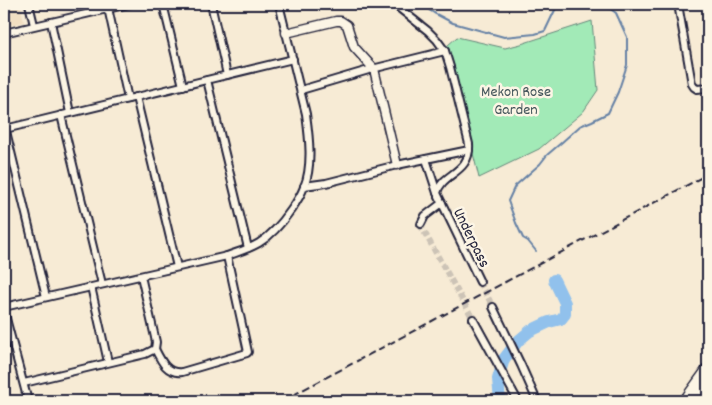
<svg xmlns="http://www.w3.org/2000/svg" width="712" height="405" viewBox="0 0 712 405" font-family="Dekko,sans-serif">
  <rect width="100%" height="100%" fill="#f7ebd5"/>
  <filter id="ink" filterUnits="userSpaceOnUse"><feTurbulence type="fractalNoise" baseFrequency=".02" numOctaves="2"/><feDisplacementMap in="SourceGraphic" scale="10" xChannelSelector="R" yChannelSelector="G"/><feConvolveMatrix kernelMatrix="1 2 1 2 8 2 1 2 1" color-interpolation-filters="sRGB"/></filter>
  <g filter="url(#ink)">
    <polygon fill="#f1dec2" points="4,4 20,4 24,22 4,27"/>
    <polygon fill="#a2eab7" stroke="#628679" points="592,21 598,90 583,112 539,149 479,178 447,46 457,37 505,48 521,44"/>
    <g fill="none" stroke-linecap="round" stroke-linejoin="round">
      <g stroke="#6581a5" stroke-width="2">
        <polyline points="419,4 434,13 453,23 504,37 535,34 545,31 555,10 561,4"/>
        <polyline points="536,251 528,241 523,238 516,223 508,201 515,186 540,164 547,155 561,143 580,126 592,121 608,113 618,92 627,65 627,37 616,13 604,4"/>
      </g>
      <polyline stroke="#91c1ec" stroke-width="12" points="500,401 498,379 504,359 518,341 530,331 549,322 561,319 565,314 565,303 554,280"/>
      <g stroke="#ccc3b6" stroke-width="6" stroke-dasharray="6 3" stroke-linecap="butt">
        <polyline points="421,224 422,228 473,319"/>
        <polyline points="480,282 493,307"/>
      </g>
      <g stroke="#22223b" stroke-width="10">
        <g id="minor">
          <polyline points="29,4 34,25"/>
          <polyline points="163,4 183,86"/>
          <polyline points="211,4 227,75"/>
          <path d="M394 4 428 31 437 40 445 51 450 67 469 144C471 174 442 172 437 193L480 282"/>
          <polyline points="678,4 692,84 694,87 697,89 708,88"/>
          <polyline points="108,8 128,99"/>
          <polyline points="51,22 70,113"/>
          <polyline points="4,33 129,4"/>
          <polyline points="207,80 248,248"/>
          <polyline points="301,90 372,69 445,51"/>
          <polyline points="136,97 177,267"/>
          <polyline points="61,115 102,284"/>
          <polyline points="4,123 46,297"/>
          <polyline points="5,129 293,59"/>
          <polyline points="426,159 437,193"/>
          <polyline points="304,186 326,183 397,165 469,150"/>
          <polyline points="421,224 425,216 442,203"/>
          <polyline points="92,291 108,362"/>
          <path d="M4 307 227 256C238 252 249 249 259 243 272 235 282 223 291 210 296 203 301 195 304 187 313 166 309 136 306 114L279 4"/>
          <polyline points="493,307 521,365 537,401"/>
          <polyline points="4,311 28,401"/>
          <polyline points="473,319 518,401"/>
          <path d="M155 349C161 361 167 374 182 372L247 353 248 352 227 256"/>
          <polyline points="24,383 145,354 155,349 156,342 141,276"/>
        </g>
      </g>
      <g stroke="#22223b" stroke-width="11">
        <polyline id="tertiary" points="286,33 336,21 341,21 347,25 354,47 374,69 397,165"/>
      </g>
      <g stroke="#22223b" stroke-width="12">
        <g id="secondary">
          <polyline points="684,401 708,368"/>
          <polyline points="694,401 708,381"/>
        </g>
      </g>
      <use href="#minor" stroke="#fcf5e5" stroke-width="6"/>
      <use href="#tertiary" stroke="#fcf5e5" stroke-width="8"/>
      <use href="#secondary" stroke="#fcf5e5" stroke-width="9"/>
      <polyline stroke="#22223b" stroke-width="2" stroke-dasharray="8 4" stroke-linecap="butt" points="282,401 708,174"/>
    </g>
    <polygon fill="#9e8768" stroke="#22223b" points="4,4 9,4 9,6 4,8"/>
  </g>
  <g text-anchor="middle" stroke-width="5" stroke-linejoin="round" paint-order="stroke">
    <g font-size="16" fill="#42545a" stroke="#fcf5e5">
      <text x="516" y="96">Mekon Rose<tspan x="516" dy="18">Garden</tspan></text>
    </g>
    <g font-size="16" fill="#22223b" stroke="#fcf5e5">
      <text transform="translate(473 237) rotate(64)" y="6">Underpass</text>
    </g>
  </g>
  <rect width="712" height="405" fill="none" stroke="#fcf5e5" stroke-width="20"/>
  <rect x="10" y="10" width="692" height="385" fill="none" stroke="#22223b" stroke-width="2" filter="url(#ink)"/>
</svg>
